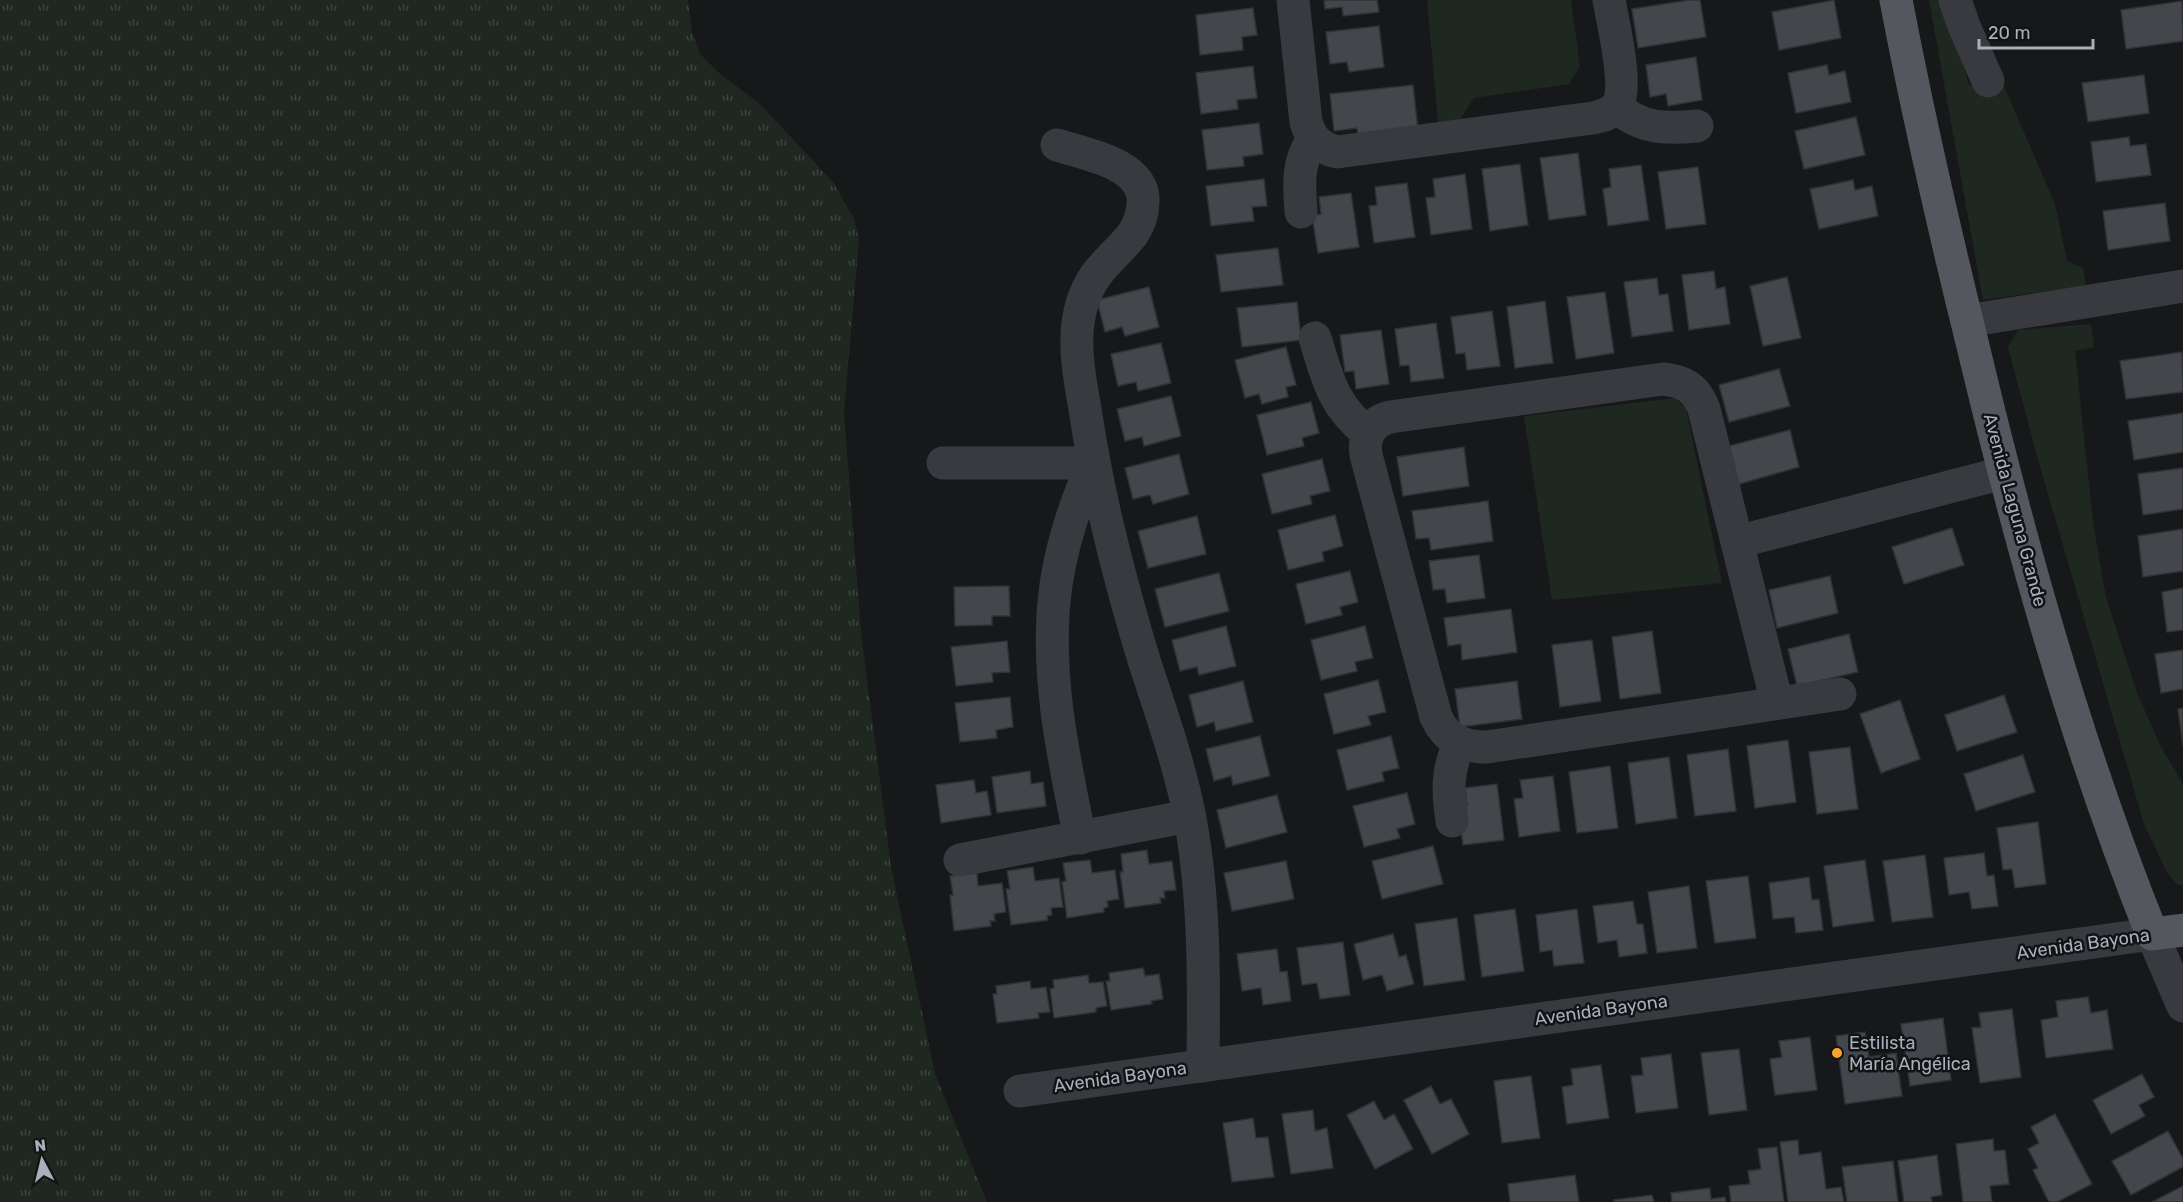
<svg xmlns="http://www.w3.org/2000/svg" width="2183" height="1202" viewBox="0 0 2183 1202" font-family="Rubik,sans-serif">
  <defs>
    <pattern id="park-tufts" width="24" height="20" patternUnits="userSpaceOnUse" patternTransform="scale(1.5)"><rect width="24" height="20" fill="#1f2820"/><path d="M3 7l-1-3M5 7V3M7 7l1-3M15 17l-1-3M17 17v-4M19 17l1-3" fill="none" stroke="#3d453e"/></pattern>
  </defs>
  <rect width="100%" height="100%" fill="#17181a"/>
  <g fill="#1f2820">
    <polygon points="1427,0 1571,0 1580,66 1569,84 1474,98 1459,121 1438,122"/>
    <polygon points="1929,0 1945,0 1969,85 2004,86 2055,204 2067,261 2083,268 2086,286 1983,300"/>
    <polygon points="2091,324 2094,347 2075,351 2093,522 2106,597 2137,693 2161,747 2183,784 2183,885 2178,885 2168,874 2144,824 2035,449 2008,347 2018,330"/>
    <polygon points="1676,398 1686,409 1722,583 1552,600 1524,416"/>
  </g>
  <polygon fill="url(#park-tufts)" points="0,0 688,0 692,32 700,54 719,73 760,104 833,182 854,219 859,239 844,413 861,632 891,867 935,1074 987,1202 0,1202"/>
  <g fill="#43464a" stroke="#313236" stroke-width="1.5">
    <polygon points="1324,0 1377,0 1379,12 1343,16 1342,7 1325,9"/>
    <polygon points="1690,0 1700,0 1706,37 1638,48 1632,9"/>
    <polygon points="1834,0 1841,38 1779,50 1772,12"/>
    <polygon points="2182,1 2183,41 2126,49 2121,10"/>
    <polygon points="1253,8 1257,35 1242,37 1243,50 1200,55 1196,15"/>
    <polygon points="1379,26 1384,67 1349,72 1347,62 1330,64 1326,32"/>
    <polygon points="1696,57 1702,100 1668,106 1666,94 1650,97 1646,65"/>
    <polygon points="1827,65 1829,75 1845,71 1851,102 1796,113 1788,73"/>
    <polygon points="1253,66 1257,98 1237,100 1238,109 1201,114 1196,73"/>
    <polygon points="2144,75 2149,113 2088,122 2082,83"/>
    <polygon points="1413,85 1418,130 1358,137 1357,128 1334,131 1330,94"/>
    <polygon points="1856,117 1865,155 1804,169 1795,131"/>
    <polygon points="1259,123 1263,154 1243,157 1244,166 1207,170 1202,130"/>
    <polygon points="2129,137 2130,146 2146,144 2151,175 2096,182 2091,142"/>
    <polygon points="1578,153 1586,215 1549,220 1540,158"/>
    <polygon points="1520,164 1528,225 1490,231 1482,169"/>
    <polygon points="1641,165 1649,220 1608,226 1603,189 1611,187 1609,169"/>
    <polygon points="1698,167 1706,224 1666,229 1658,172"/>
    <polygon points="1465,174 1472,229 1431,235 1426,198 1435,197 1433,179"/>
    <polygon points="1264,179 1267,206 1252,207 1254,221 1211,226 1206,186"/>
    <polygon points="1853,180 1855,190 1872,186 1878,216 1819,229 1810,189"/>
    <polygon points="1407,183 1415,237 1374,243 1369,206 1377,205 1375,187"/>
    <polygon points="1351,193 1359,247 1318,253 1312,216 1321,214 1319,197"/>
    <polygon points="2165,203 2170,241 2108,250 2103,211"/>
    <polygon points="1278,248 1283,285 1221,292 1216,255"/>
    <polygon points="1714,271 1716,289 1725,287 1730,324 1689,330 1682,275"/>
    <polygon points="1787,277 1801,338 1763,346 1750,286"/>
    <polygon points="1657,278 1659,295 1668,294 1673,331 1632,337 1624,282"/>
    <polygon points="1149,287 1159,327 1125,336 1122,327 1105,332 1097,300"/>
    <polygon points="1605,292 1614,353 1576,359 1567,297"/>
    <polygon points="1545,301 1553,363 1515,368 1507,307"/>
    <polygon points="1297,302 1301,340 1242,347 1237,308"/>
    <polygon points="1492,311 1500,366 1467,370 1465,353 1456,354 1451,317"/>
    <polygon points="1436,323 1444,378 1411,382 1409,365 1400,366 1395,329"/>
    <polygon points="1381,330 1389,384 1356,389 1354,371 1345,372 1340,335"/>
    <polygon points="1161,343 1171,383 1138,391 1136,382 1118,386 1111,354"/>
    <polygon points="1286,347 1296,385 1286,387 1288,397 1262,404 1259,394 1245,398 1235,360"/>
    <polygon points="2182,352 2183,392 2126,399 2120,361"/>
    <polygon points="1779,369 1790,406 1729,422 1719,385"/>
    <polygon points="1171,396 1181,436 1144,446 1142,437 1125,441 1117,409"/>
    <polygon points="1311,402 1319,433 1302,438 1304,446 1267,455 1257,415"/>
    <polygon points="2183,413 2183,452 2134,460 2128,421"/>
    <polygon points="1790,430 1799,467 1739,484 1729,446"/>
    <polygon points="1464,447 1469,486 1403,496 1397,457"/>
    <polygon points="1179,454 1189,494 1153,504 1150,495 1133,499 1125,468"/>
    <polygon points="1322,459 1330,491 1310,496 1312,504 1272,514 1262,474"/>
    <polygon points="2183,468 2183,509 2143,515 2138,474"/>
    <polygon points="1488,501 1493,541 1431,550 1429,538 1416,539 1412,511"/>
    <polygon points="1335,515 1343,546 1322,552 1324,561 1288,570 1278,530"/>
    <polygon points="1197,516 1206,554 1148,568 1138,531"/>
    <polygon points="1952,528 1964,565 1904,584 1892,547"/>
    <polygon points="2183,529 2183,571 2143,577 2138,536"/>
    <polygon points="1479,555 1485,598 1447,603 1445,589 1433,590 1429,561"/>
    <polygon points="1350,571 1358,602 1340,607 1342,615 1306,624 1296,584"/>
    <polygon points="1219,573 1229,611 1165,627 1155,589"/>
    <polygon points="1830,576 1838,613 1777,628 1769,590"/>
    <polygon points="1009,586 1010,616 992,616 992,625 955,626 954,587"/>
    <polygon points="2183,588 2183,630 2167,632 2162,592"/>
    <polygon points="1511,609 1517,652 1462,660 1461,644 1448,646 1444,618"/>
    <polygon points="1226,626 1236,666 1199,675 1197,667 1180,671 1172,640"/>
    <polygon points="1365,626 1373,658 1355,662 1357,671 1321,680 1311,640"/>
    <polygon points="1652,631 1661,693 1620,699 1612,637"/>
    <polygon points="1849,634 1858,672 1797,686 1788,649"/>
    <polygon points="1592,640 1601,701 1560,707 1552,645"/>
    <polygon points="1007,641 1010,672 992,673 993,682 956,686 951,647"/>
    <polygon points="2183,650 2183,689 2161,693 2155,654"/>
    <polygon points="1378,680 1386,712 1368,716 1371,725 1334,734 1324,694"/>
    <polygon points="1243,681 1253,722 1216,731 1214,722 1197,727 1189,695"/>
    <polygon points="1517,681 1522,719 1460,727 1455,689"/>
    <polygon points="2004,695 2017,732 1957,751 1945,715"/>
    <polygon points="1010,697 1013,727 996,730 997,738 960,742 955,703"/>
    <polygon points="1900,700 1920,759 1881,773 1860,714"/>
    <polygon points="2183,708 2183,746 2178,709"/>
    <polygon points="1260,736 1270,776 1233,785 1231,776 1214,781 1206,749"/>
    <polygon points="1391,736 1399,768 1382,772 1384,781 1347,790 1337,750"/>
    <polygon points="1788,740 1796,802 1755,808 1747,746"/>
    <polygon points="1850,747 1858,809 1817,814 1809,752"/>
    <polygon points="1728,749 1736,811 1695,816 1687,755"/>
    <polygon points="2023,755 2035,792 1976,811 1964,774"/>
    <polygon points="1669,757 1677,818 1636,824 1628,763"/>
    <polygon points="1610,766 1618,828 1577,833 1569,772"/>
    <polygon points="1030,771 1031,784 1043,782 1046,806 997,813 992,777"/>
    <polygon points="1553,776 1560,831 1519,837 1514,799 1523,798 1520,780"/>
    <polygon points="974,780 976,793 987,791 991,815 941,823 936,785"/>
    <polygon points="1497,784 1504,840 1463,845 1458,806 1467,805 1465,788"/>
    <polygon points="1407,793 1415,824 1397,829 1400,838 1364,847 1353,806"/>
    <polygon points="1277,795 1287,832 1226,848 1217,810"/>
    <polygon points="2038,822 2046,884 2015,888 2012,869 2003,870 1997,828"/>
    <polygon points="1433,846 1443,884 1382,899 1372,861"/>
    <polygon points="1147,850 1149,864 1172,861 1176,890 1164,891 1165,898 1160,898 1161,903 1125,908 1120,872 1123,872 1121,854"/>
    <polygon points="1984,853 1987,876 1994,875 1998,906 1972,909 1969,892 1949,895 1944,858"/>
    <polygon points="1925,855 1933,917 1892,922 1883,861"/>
    <polygon points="1090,860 1092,873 1115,870 1119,899 1107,901 1108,907 1104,908 1104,912 1067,918 1062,882 1066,881 1063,863"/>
    <polygon points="1865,860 1874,921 1833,927 1824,866"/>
    <polygon points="1286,861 1294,899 1232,911 1224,873"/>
    <polygon points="1033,867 1035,881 1059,878 1063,907 1051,908 1052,915 1047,916 1048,920 1011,925 1006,889 1010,889 1007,871"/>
    <polygon points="977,873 978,886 1002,883 1006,912 994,914 995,921 990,921 991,926 954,931 950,895 953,895 950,876"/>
    <polygon points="1748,876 1756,938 1715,943 1706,881"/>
    <polygon points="1809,877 1812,900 1819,899 1823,930 1796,933 1794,917 1773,919 1769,883"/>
    <polygon points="1689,886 1697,948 1657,953 1648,892"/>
    <polygon points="1633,901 1637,924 1643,924 1647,953 1619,957 1617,940 1598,943 1593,906"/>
    <polygon points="1515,909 1524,971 1482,977 1474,915"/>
    <polygon points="1577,909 1584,963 1554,966 1552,950 1540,952 1536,915"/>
    <polygon points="1457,918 1465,980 1424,986 1415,924"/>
    <polygon points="1393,934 1399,957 1406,955 1414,984 1387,991 1382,975 1363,980 1354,944"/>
    <polygon points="1343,942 1350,995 1320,999 1317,983 1302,985 1297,948"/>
    <polygon points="1277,949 1280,972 1287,971 1291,1001 1263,1005 1261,988 1242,991 1237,954"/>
    <polygon points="1143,968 1145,976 1159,974 1163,999 1151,1001 1152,1004 1111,1010 1106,981 1110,981 1109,973"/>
    <polygon points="1088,975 1089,983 1103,982 1107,1006 1096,1008 1096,1012 1054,1018 1050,989 1054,988 1053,980"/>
    <polygon points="1030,981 1031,989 1046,987 1050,1012 1038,1013 1039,1018 997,1023 993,994 997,994 996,986"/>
    <polygon points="2088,997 2091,1013 2107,1010 2113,1049 2046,1058 2041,1020 2058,1017 2056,1001"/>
    <polygon points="2012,1009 2021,1077 1980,1083 1972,1028 1981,1027 1979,1013"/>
    <polygon points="1943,1018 1951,1080 1910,1086 1901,1024"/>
    <polygon points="1865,1032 1869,1057 1896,1053 1902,1096 1845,1104 1836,1036"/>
    <polygon points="1810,1037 1817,1090 1775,1095 1770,1059 1782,1057 1779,1041"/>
    <polygon points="1739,1049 1747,1110 1709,1115 1701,1053"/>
    <polygon points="1671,1054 1678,1108 1636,1113 1631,1076 1643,1075 1641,1058"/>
    <polygon points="1601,1065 1609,1118 1567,1124 1562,1087 1573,1085 1571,1069"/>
    <polygon points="2142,1074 2154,1097 2139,1105 2145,1116 2111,1134 2093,1100"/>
    <polygon points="1531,1076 1540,1138 1502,1143 1494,1081"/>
    <polygon points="1431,1086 1440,1104 1451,1099 1469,1134 1432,1154 1404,1100"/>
    <polygon points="1374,1101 1384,1120 1394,1114 1413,1149 1375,1169 1347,1115"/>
    <polygon points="1313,1110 1315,1131 1327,1128 1333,1168 1291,1174 1282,1114"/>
    <polygon points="2055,1114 2092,1184 2057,1202 2049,1202 2033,1170 2038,1168 2028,1149 2039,1143 2031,1127"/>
    <polygon points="1253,1118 1256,1138 1268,1137 1274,1177 1232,1182 1223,1123"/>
    <polygon points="2168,1131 2183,1159 2183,1167 2131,1195 2112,1161"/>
    <polygon points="1993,1139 1994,1151 2005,1150 2009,1184 1990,1186 1992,1202 1963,1202 1956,1144"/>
    <polygon points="1798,1140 1799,1155 1821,1152 1826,1189 1841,1187 1844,1202 1788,1202 1780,1142"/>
    <polygon points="1777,1147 1784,1202 1731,1202 1729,1186 1750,1184 1748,1171 1761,1169 1758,1149"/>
    <polygon points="1937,1155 1942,1195 1931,1197 1932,1202 1904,1202 1898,1161"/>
    <polygon points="1893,1161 1898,1202 1847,1202 1842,1167"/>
    <polygon points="1575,1175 1579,1202 1510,1202 1508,1184"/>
    <polygon points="2183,1186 2183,1202 2152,1202"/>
    <polygon points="1710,1188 1711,1199 1725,1197 1726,1202 1672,1202 1671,1193"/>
    <polygon points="1652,1195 1654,1202 1614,1202 1614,1200"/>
  </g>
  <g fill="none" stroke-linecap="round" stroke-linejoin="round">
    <g stroke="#383a3f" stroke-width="33">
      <path d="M1293 0 1306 122C1311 139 1320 148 1337 152L1593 118C1602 116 1611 114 1617 106 1629 88 1613 23 1609 0"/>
      <polyline points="1955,0 1964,26 1988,81"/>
      <path d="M1616 107C1642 129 1665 129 1697 126"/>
      <path d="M1057 145C1085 154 1145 164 1143 202 1143 214 1139 225 1132 235 1111 261 1093 269 1082 304 1071 340 1080 379 1086 415 1098 497 1119 577 1143 657 1160 710 1179 762 1190 818 1205 900 1204 983 1203 1066"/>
      <path d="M1301 212C1299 184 1297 162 1313 139"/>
      <polyline points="1967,321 2183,286"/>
      <path d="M1315 338C1327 377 1333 407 1368 433"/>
      <polyline points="943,463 1093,463"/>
      <polyline points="1737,542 2003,473"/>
      <path d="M1777 703 1704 409C1696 388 1684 381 1663 379L1390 417C1371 422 1363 436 1366 455L1436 717C1447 740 1462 747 1487 747L1840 694"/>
      <path d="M1452 821C1448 794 1446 769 1460 744"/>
      <path d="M1080 838C1063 756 1044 668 1056 585 1062 542 1076 502 1093 463"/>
      <polyline points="960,860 1189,816"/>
      <polyline points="1020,1091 2152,934 2183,1006"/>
    </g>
    <path stroke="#54575e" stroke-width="33" d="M1896 0C1918 115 1944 229 1972 342 2020 543 2075 742 2152 934L2183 930"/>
  </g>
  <circle fill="#fba32f" stroke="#121315" stroke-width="2" cx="1837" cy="1053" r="6"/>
  <g text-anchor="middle" stroke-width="5" stroke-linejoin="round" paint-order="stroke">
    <g font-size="18" fill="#a9b0ba" stroke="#121315">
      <text transform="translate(2015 510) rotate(75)" y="6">Avenida Laguna Grande</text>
      <text transform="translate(2083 944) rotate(-8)" y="6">Avenida Bayona</text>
      <text transform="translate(1601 1010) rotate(-8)" y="6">Avenida Bayona</text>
      <text transform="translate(1120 1077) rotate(-8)" y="6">Avenida Bayona</text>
    </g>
    <g font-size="18" fill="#a9b0ba" stroke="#121315" text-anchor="start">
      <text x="1849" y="1049">Estilista<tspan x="1849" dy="21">María Angélica</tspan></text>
    </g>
  </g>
  <g transform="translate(42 1160) rotate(353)" stroke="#121315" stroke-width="4.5" paint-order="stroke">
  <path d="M0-4.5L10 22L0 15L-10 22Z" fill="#a9b0ba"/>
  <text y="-9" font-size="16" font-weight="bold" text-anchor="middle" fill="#a9b0ba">N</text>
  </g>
  <path d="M1979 39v9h114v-9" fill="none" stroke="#a9b0ba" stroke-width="3"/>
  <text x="1988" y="39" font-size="18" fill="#a9b0ba" stroke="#121315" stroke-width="4.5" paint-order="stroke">20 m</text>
</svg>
